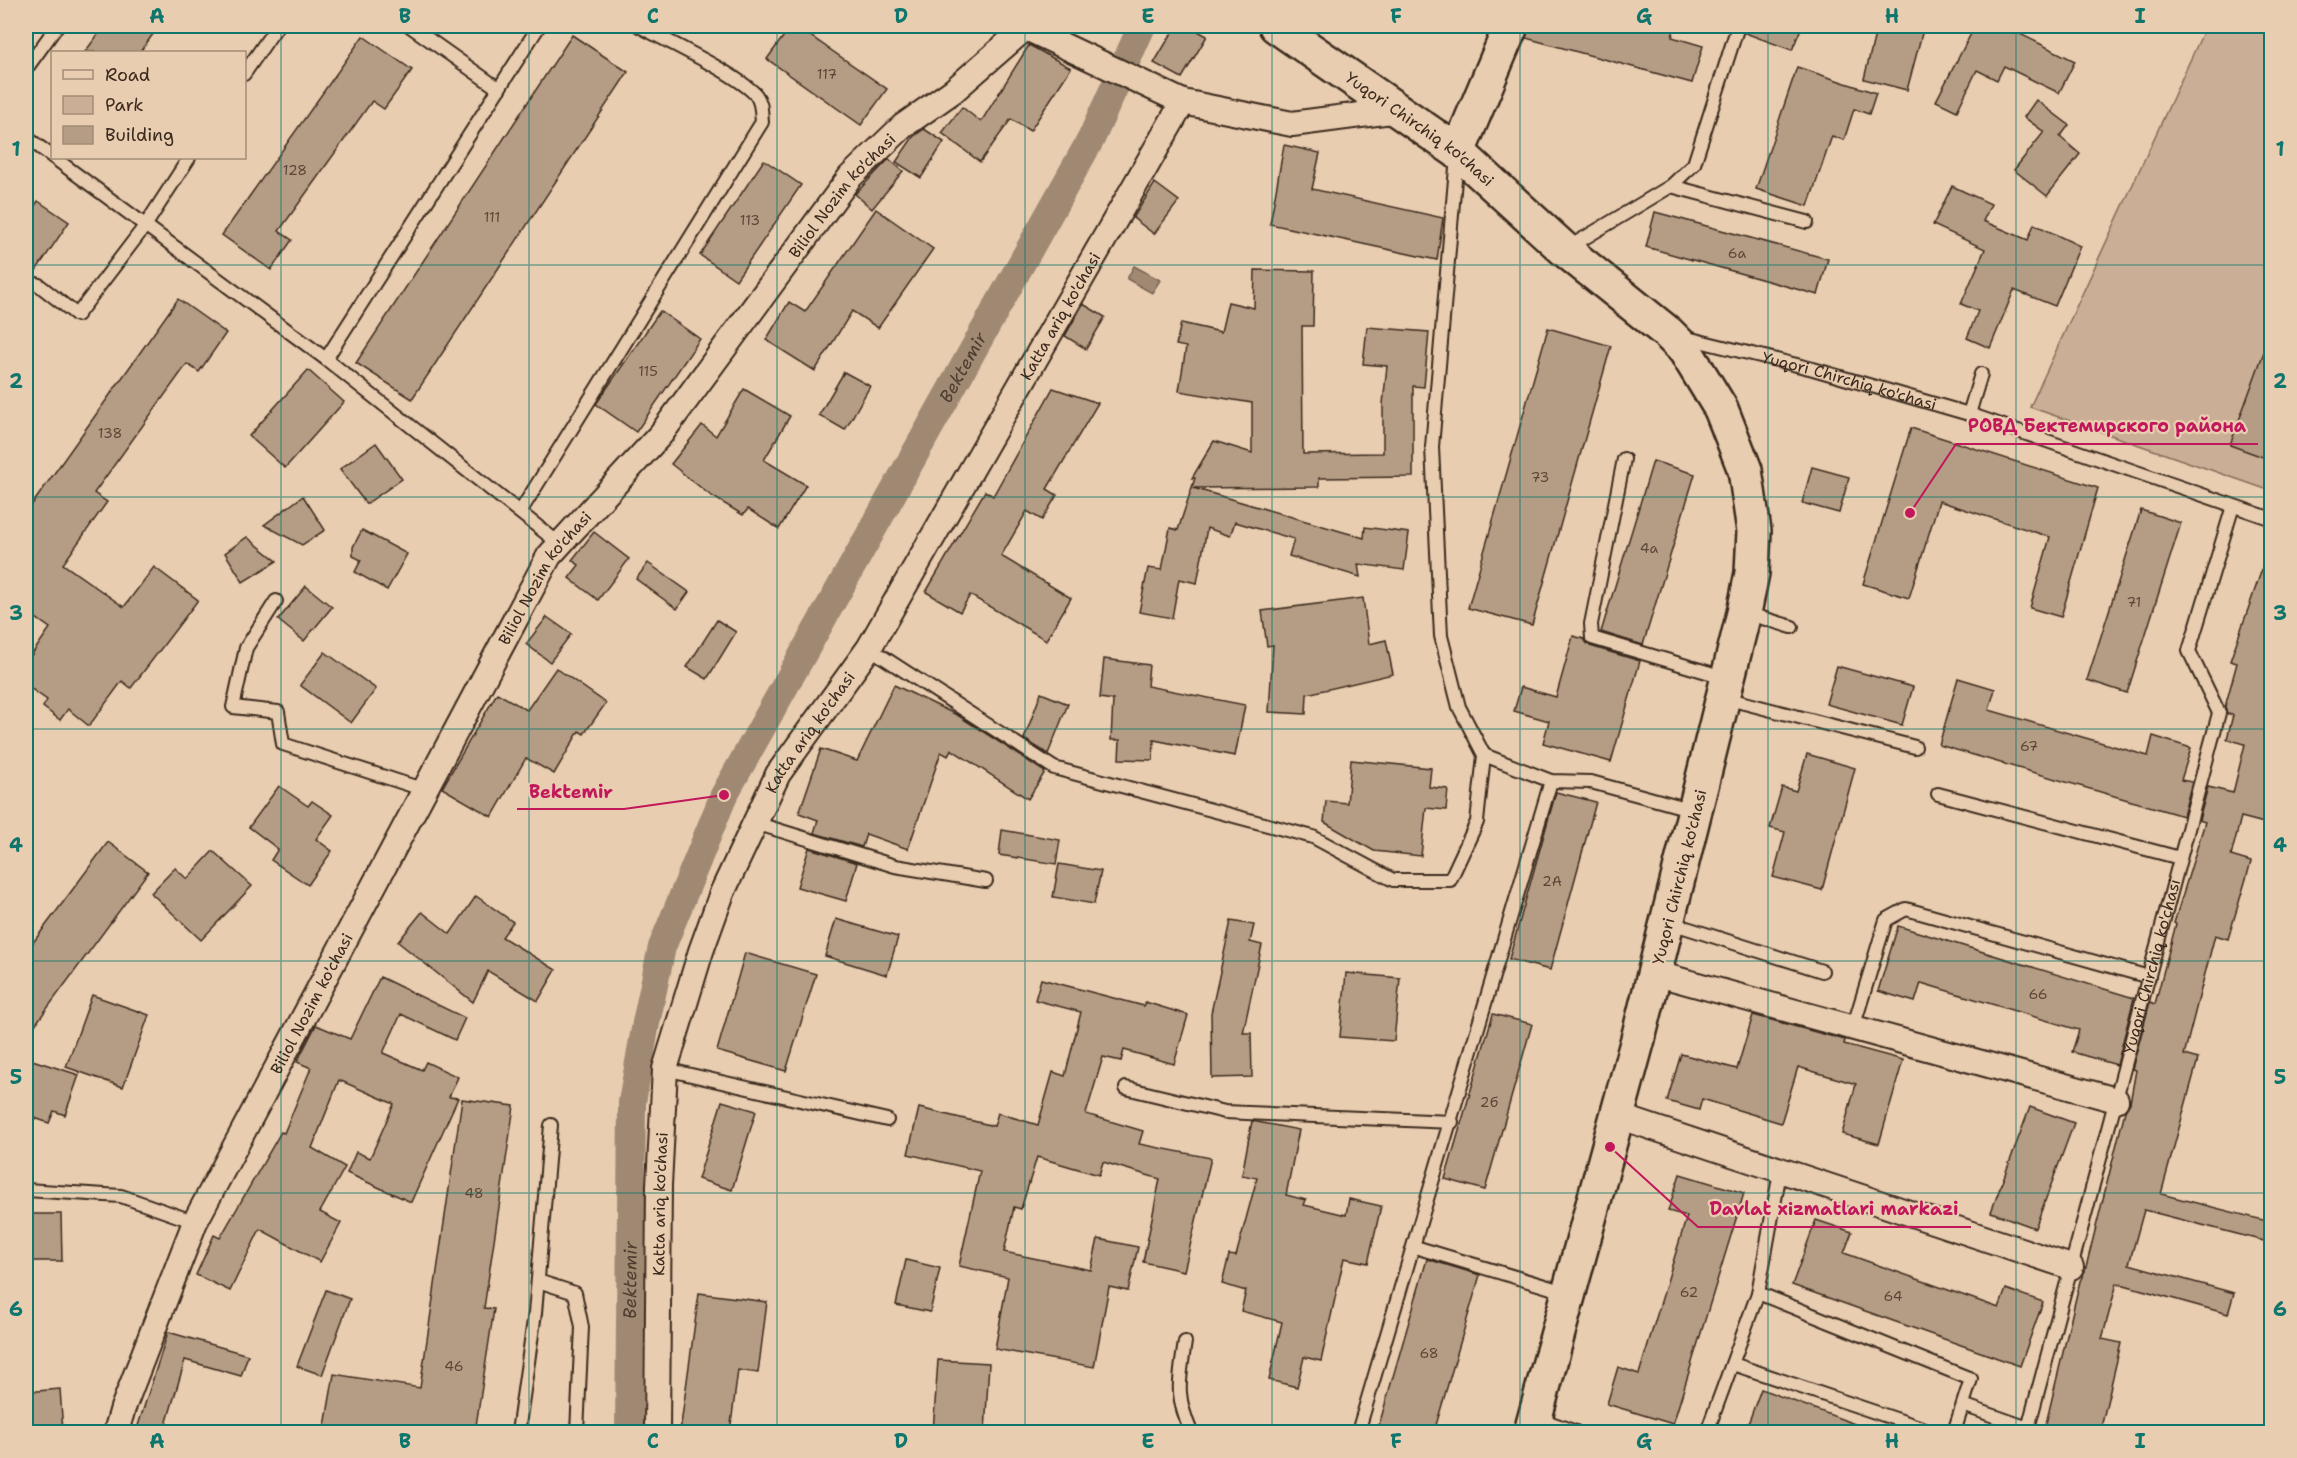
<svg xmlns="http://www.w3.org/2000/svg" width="2297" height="1458" viewBox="0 0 2297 1458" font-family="'Shantell Sans',sans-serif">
  <rect width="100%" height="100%" fill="#e9cdb0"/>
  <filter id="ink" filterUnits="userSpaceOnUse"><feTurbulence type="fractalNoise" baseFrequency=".0167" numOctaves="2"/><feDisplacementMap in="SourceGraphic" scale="12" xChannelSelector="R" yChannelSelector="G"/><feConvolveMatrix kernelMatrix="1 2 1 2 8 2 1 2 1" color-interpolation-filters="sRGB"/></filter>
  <g filter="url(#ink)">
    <polygon fill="#caaf96" stroke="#826c5a" stroke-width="1.5" points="2206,26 2263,26 2271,29 2271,491 2030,407"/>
    <polygon fill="#a08973" stroke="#786351" stroke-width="1.5" points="1134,266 1160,280 1152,293 1127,279"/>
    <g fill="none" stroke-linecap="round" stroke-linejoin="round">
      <path stroke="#a08973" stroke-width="28" id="s1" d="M629 1432 632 1102 646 1023 662 947 724 795 1091 139 1142 26"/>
    </g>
    <g fill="#b59d85" stroke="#3b2a1e" stroke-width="1.5">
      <polygon points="104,26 159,26 140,52 85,52"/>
      <polygon points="791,26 796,26 887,89 861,125 767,59"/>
      <polygon points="1176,26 1189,26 1207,36 1182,78 1154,63"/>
      <polygon points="1529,26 1675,26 1672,37 1703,46 1692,83 1526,38"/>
      <polygon points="1746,26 1802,26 1792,50 1745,33"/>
      <polygon points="1877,26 1924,26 1907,90 1864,79"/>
      <polygon points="1975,26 2004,26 2075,61 2059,93 2004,66 1997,80 1977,70 1957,111 1936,101"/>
      <polygon points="572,35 628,72 412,399 356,363"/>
      <polygon points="363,36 412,70 384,109 372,101 279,231 292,240 271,270 222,235"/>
      <polygon points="1029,45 1071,68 1030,131 1011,119 980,162 942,133 962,107 981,122"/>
      <polygon points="1797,67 1876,93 1869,114 1854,109 1844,140 1832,136 1808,206 1756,189"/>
      <polygon points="2036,100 2069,125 2060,137 2080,154 2047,196 2014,170 2044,132 2024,117"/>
      <polygon points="924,129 944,142 921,178 896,162 913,137"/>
      <polygon points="1284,145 1320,153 1312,189 1443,218 1437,260 1270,224"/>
      <polygon points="889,159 903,171 872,209 855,194"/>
      <polygon points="764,160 801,185 736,280 700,255"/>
      <polygon points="1155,183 1179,201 1154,234 1133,218"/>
      <polygon points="1952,186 1991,204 1983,221 2028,240 2034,224 2080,246 2055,306 2014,290 1990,348 1967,338 1978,311 1961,304 1985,249 1933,225"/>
      <polygon points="38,201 69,222 33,275 26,273 26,219"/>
      <polygon points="876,209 933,249 878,328 852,311 815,371 766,340 789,302 805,312"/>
      <polygon points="1655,212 1828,259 1818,295 1646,247"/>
      <polygon points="1255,270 1314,271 1313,326 1302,326 1303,454 1383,453 1383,404 1387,366 1363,364 1367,327 1429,332 1424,387 1413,386 1413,477 1319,478 1319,487 1193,488 1364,538 1365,527 1409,533 1404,570 1358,564 1360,577 1289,556 1294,539 1235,522 1230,536 1207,528 1197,583 1179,579 1172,618 1139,612 1148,568 1162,570 1170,528 1178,530 1195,478 1192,478 1214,441 1252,453 1252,403 1179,391 1186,347 1176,345 1181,323 1221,332 1228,302 1254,308"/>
      <polygon points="178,299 226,333 199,372 187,364 94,493 107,502 63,564 124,607 154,567 198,600 131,688 122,681 89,726 68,709 60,720 43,707 47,700 26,685 26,663 50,628 26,611 26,513"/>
      <polygon points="1083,304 1105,317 1086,349 1065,336"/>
      <polygon points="660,311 700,339 636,432 596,404"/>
      <polygon points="1548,328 1611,346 1532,625 1468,608"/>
      <polygon points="2269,338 2271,339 2271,460 2230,445"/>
      <polygon points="308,370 344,402 285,468 249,436"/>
      <polygon points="844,372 870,386 845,430 819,415"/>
      <polygon points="1053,388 1098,403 1047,489 1057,495 1042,520 1027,511 1001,556 1071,598 1046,640 970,595 960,612 926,592 985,491 993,496"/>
      <polygon points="744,389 790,416 764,460 806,485 779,529 748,509 743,515 710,495 671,464 702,425 716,436"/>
      <polygon points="1911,428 2098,488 2061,617 2030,608 2050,537 1939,501 1909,598 1863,584"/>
      <polygon points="376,443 402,479 366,504 340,469"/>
      <polygon points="1653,461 1695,474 1643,645 1601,632"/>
      <polygon points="1812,467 1849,477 1839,513 1802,503"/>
      <polygon points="303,496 325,530 302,545 264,525"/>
      <polygon points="2141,510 2181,523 2127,693 2087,680"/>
      <polygon points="362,530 407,554 387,590 355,572 361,560 353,556 353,547"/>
      <polygon points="594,532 629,559 598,600 569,578 579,565 572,560"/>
      <polygon points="247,537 277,561 243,582 225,553"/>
      <polygon points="2268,552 2271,553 2271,793 2264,823 2241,817 2231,856 2251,862 2228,939 2215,935 2184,1055 2198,1059 2161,1194 2271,1222 2271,1230 2268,1242 2144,1210 2129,1264 2234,1293 2228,1314 2117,1283 2102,1339 2121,1343 2100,1432 2044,1432 2080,1281 2085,1271 2125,1111 2130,1103 2136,1070 2132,1069 2150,1002 2155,1004 2176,924 2174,923 2205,822 2199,820 2208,787 2233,793 2245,744 2227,739 2233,715 2227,714 2225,707 2237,663 2230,661"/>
      <polygon points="648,563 689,592 677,609 636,579"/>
      <polygon points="306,586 332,607 304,641 278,620"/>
      <polygon points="1363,598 1369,644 1386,640 1393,674 1307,694 1306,714 1269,712 1273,645 1267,646 1262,611"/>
      <polygon points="547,617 571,634 550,662 526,644"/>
      <polygon points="717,620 736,632 707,679 687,667"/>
      <polygon points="1573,636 1584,639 1590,646 1640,661 1611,762 1543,743 1549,721 1514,711 1521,687 1556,697"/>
      <polygon points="325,652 376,689 351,723 300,685"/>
      <polygon points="1104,659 1149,665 1147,686 1245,705 1235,756 1154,740 1153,760 1119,759 1120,740 1111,740 1113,700 1100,698"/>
      <polygon points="1837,666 1913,687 1902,725 1826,704"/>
      <polygon points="556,668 606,703 584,734 579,731 554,774 526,758 492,817 442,788 497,693 527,710"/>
      <polygon points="1958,678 1995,689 1989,710 2148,756 2153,736 2191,748 2181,780 2192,782 2183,816 1939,745"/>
      <polygon points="894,685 959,716 1045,772 1028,799 951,749 948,756 941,752 908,849 866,834 862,847 814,833 818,820 799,813 821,749 857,761"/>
      <polygon points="1041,693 1068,704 1048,754 1024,739"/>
      <polygon points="1807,754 1855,768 1822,890 1773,877 1785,832 1770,828 1782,787 1796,791"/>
      <polygon points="1351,760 1431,768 1429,787 1448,789 1446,810 1426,808 1421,856 1374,851 1324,822 1326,801 1347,803"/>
      <polygon points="279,786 308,806 312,801 333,815 316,839 332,851 308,885 271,860 278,849 249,827"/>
      <polygon points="1556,792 1596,802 1550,970 1509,959"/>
      <polygon points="1002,830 1060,840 1056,864 999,855"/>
      <polygon points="108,842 148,872 26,1037 26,952"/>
      <polygon points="809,848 857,863 846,901 797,887"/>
      <polygon points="213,851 252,886 201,940 151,893 175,868 187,879"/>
      <polygon points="1059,864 1101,871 1094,904 1053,897"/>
      <polygon points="476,896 513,922 502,937 556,970 538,1001 488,971 473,1002 398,942 422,912 450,934"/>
      <polygon points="836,919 898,937 887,975 825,956"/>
      <polygon points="1231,921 1254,925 1250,942 1262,945 1243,1033 1251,1033 1252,1077 1212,1078 1211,1013"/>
      <polygon points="1898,926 2134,998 2117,1065 2072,1052 2079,1030 1921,983 1915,1002 1878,991"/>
      <polygon points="745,953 816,974 786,1071 717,1051"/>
      <polygon points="1346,973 1400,978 1394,1041 1340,1037"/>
      <polygon points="380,977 465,1018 455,1040 401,1014 383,1053 422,1070 426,1062 458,1077 449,1097 458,1098 411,1202 347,1173 356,1152 370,1158 394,1104 339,1080 312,1148 345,1167 320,1212 341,1223 320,1262 260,1229 230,1291 196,1275 214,1235 220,1238 281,1132 284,1133 311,1068 297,1062 316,1025 350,1039"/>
      <polygon points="1041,979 1144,1006 1145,1002 1188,1015 1174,1064 1124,1050 1121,1061 1103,1057 1086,1114 1143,1131 1139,1144 1211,1158 1184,1271 1143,1262 1160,1179 1103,1162 1099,1175 1037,1157 1021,1209 1014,1207 1004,1252 1091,1270 1098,1239 1138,1247 1128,1291 1109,1287 1094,1367 995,1349 1008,1277 959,1266 980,1171 908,1154 919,1108 994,1126 998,1113 1038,1125 1053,1072 1065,1076 1081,1012 1035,1000"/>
      <polygon points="92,995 149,1015 123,1087 66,1067"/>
      <polygon points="1493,1014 1532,1024 1485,1190 1445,1179"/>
      <polygon points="1753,1015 1845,1040 1844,1044 1903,1060 1879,1144 1842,1134 1856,1084 1798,1067 1781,1123 1702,1099 1699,1110 1667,1101 1681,1054 1737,1069"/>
      <polygon points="26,1058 79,1075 65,1115 54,1111 49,1123 26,1115"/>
      <polygon points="462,1099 514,1106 484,1308 494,1309 475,1432 324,1432 334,1374 420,1388"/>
      <polygon points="722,1101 756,1111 732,1190 698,1179"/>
      <polygon points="2030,1107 2074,1123 2035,1228 1991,1212"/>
      <polygon points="1252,1121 1299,1130 1286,1195 1306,1200 1304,1205 1346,1215 1349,1199 1381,1206 1368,1263 1344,1258 1321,1361 1304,1357 1297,1387 1269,1380 1282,1322 1241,1311 1246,1291 1222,1284 1229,1255 1236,1256 1257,1178 1242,1175"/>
      <polygon points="1680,1174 1744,1193 1673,1424 1607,1404 1618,1367 1639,1374 1687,1216 1668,1211"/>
      <polygon points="26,1214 61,1214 62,1261 26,1261"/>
      <polygon points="1816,1220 1852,1232 1844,1253 1999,1308 2006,1289 2043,1302 2020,1366 1792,1285"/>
      <polygon points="1427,1259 1480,1275 1434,1432 1377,1432"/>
      <polygon points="906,1260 940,1268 930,1312 896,1305"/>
      <polygon points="326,1290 350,1299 322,1375 297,1366"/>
      <polygon points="699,1293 767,1302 758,1373 738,1370 730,1432 680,1432"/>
      <polygon points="168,1332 248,1355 241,1376 185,1360 164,1432 136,1432"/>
      <polygon points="938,1360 989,1363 985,1432 933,1432"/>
      <polygon points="60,1389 63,1432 26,1432 26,1392"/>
      <polygon points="1761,1389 1871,1430 1871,1432 1745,1432"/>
    </g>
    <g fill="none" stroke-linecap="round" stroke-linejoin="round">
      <g stroke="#3b2a1e" stroke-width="16">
        <g id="lane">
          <polyline points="410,26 499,89"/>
          <polyline points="26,69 57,26"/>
          <polyline points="244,74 277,26"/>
          <polyline points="26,137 326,359 561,545"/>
          <polyline points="1671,186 1807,222"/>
          <polyline points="1566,249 1671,186 1694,164 1738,26"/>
          <polyline points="26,281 39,285 77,315 145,226 189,158"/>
          <path id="s2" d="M1683 337 1813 369 1969 414 2272 519"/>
          <polyline points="326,359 539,26"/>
          <polyline points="1969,414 1981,374"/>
          <polyline points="1624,459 1591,624 1592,638 1727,678"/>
          <path d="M520 512 762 122C761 112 762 103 756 95 737 74 667 41 639 26"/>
          <polyline points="276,601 246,648 233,707 278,712 283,744 425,790"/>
          <polyline points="1746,613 1792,627"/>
          <polyline points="869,648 1054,768 1313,837 1393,880 1450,880 1477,822 1484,755 1459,707 1441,636 1432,447 1457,156"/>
          <polyline points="1725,698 1915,747"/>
          <polyline points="1484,755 1551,781 1591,782 1693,810"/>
          <polyline points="1938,794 2180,858"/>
          <polyline points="755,823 895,866 986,881"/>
          <polyline points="1668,922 1822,971"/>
          <polyline points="1853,1028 1886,920 1906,909 2149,977"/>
          <polyline points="665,1069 887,1120"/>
          <polyline points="1126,1088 1225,1112 1452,1122"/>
          <polyline points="26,1190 121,1196 195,1222"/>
          <polyline points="1415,1247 1568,1293"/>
          <polyline points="538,1281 575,1293 582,1327 577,1432"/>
          <polyline points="1758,1293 1971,1379 1954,1432"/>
          <path d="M1185 1342C1179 1383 1175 1394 1191 1432"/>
          <polyline points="1733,1364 1934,1432"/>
          <polyline points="1963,1405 2028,1428"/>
          <polyline points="1537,1418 1576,1432"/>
          <polyline points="518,1432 535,1313 551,1125"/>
          <polyline points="1358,1432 1551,781"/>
          <polyline points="1707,1432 1758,1293 1780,1172"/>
          <path id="s3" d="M2027 1432 2219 713 2189 651 2233 506"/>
        </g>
      </g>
      <g stroke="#3b2a1e" stroke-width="28">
        <g id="street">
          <polyline points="1022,26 1183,102 1292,124 1399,110"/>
          <polyline points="1654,973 2116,1100"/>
          <polyline points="1618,1116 2071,1267"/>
          <path id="s4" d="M116 1432 123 1408 195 1222 549 556 661 434 850 177 903 126 953 91 1024 29"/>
          <path id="s5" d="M657 1432 659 1185 665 1069 701 951 722 893 778 774 869 648 1183 102"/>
        </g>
      </g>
      <g stroke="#3b2a1e" stroke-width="38">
        <g id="secondary">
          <path id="s6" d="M1276 26 1458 152 1565 250 1668 333 1685 350 1721 409 1745 470 1754 531 1752 573 1744 613 1638 1039 1531 1432"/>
          <polyline points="1458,152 1511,26"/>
        </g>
      </g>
      <use href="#lane" stroke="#e9cdb0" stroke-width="12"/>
      <use href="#street" stroke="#e9cdb0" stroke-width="24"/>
      <use href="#secondary" stroke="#e9cdb0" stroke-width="33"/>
    </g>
  </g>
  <path fill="none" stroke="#0f766e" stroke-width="1.5" stroke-opacity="0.55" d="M281 26V1432M529 26V1432M777 26V1432M1025 26V1432M1272 26V1432M1520 26V1432M1768 26V1432M2016 26V1432M26 265H2272M26 497H2272M26 729H2272M26 961H2272M26 1193H2272"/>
  <g text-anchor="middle" stroke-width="4.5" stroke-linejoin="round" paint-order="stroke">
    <g font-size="14" fill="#5a4738">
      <text x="827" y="79">117</text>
      <text x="295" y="175">128</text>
      <text x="492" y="222">111</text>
      <text x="750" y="225">113</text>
      <text x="1737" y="258">6а</text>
      <text x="648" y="376">115</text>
      <text x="110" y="438">138</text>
      <text x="1540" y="482">73</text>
      <text x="1649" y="553">4а</text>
      <text x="2134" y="607">71</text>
      <text x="2029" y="751">67</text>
      <text x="1552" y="886">2А</text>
      <text x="2038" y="999">66</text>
      <text x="1489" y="1107">2б</text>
      <text x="474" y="1198">48</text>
      <text x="1689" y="1297">62</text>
      <text x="1893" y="1301">64</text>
      <text x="1429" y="1358">68</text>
      <text x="454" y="1371">46</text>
    </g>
    <g font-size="16" fill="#3b2a1e" stroke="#e9cdb0">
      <text dy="6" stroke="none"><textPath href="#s6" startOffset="177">Yuqori Chirchiq ko'chasi</textPath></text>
      <text dy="6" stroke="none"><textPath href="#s4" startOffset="1444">Biliol Nozim ko'chasi</textPath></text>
      <text dy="6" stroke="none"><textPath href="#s5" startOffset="1218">Katta ariq ko'chasi</textPath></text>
      <text dy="6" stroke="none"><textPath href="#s2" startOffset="172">Yuqori Chirchiq ko'chasi</textPath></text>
      <text dy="6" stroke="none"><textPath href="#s4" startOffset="958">Biliol Nozim ko'chasi</textPath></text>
      <text dy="6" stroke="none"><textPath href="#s5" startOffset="732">Katta ariq ko'chasi</textPath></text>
      <text transform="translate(1679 877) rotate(-76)" y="6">Yuqori Chirchiq ko'chasi</text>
      <text dy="6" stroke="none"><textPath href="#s3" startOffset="482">Yuqori Chirchiq ko'chasi</textPath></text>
      <text dy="6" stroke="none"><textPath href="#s4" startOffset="472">Biliol Nozim ko'chasi</textPath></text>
      <text dy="6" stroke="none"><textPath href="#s5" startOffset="228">Katta ariq ko'chasi</textPath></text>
    </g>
    <g font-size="18" font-style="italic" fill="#4f3d2f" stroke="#e9cdb0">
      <text dy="6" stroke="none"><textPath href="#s1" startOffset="1142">Bektemir</textPath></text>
      <text dy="6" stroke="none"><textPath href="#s1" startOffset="152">Bektemir</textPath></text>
    </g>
  </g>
  <path fill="none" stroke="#c2185b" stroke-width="2" d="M1910 513L1956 444H2258M724 795L624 809H517M1610 1147L1698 1227H1971"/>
  <g fill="#c2185b" stroke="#e9cdb0" stroke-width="2">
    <circle cx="1910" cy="513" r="6"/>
    <circle cx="724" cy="795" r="6"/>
    <circle cx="1610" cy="1147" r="6"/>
  </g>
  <g font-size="18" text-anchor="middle" font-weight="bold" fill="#c2185b" stroke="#e9cdb0" stroke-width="4.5" stroke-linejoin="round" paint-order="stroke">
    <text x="2107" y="432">РОВД Бектемирского района</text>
    <text x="571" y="798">Bektemir</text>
    <text x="1834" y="1215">Davlat xizmatlari markazi</text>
  </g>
  <rect width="2297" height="1458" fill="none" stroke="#e9cdb0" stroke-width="66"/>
  <rect x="51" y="51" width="195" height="108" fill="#e9cdb0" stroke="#a38c76" stroke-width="1.5"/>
  <rect x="63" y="70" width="30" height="9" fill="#e9cdb0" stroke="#a38c76" stroke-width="1.5"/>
  <text x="105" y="81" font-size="18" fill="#3b2a1e">Road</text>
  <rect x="63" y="96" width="30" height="18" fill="#caaf96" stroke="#a38c76" stroke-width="1.5"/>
  <text x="105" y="111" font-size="18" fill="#3b2a1e">Park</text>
  <rect x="63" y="126" width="30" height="18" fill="#b59d85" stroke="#a38c76" stroke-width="1.5"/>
  <text x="105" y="141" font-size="18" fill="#3b2a1e">Building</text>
  <rect x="33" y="33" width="2231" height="1392" fill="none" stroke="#0f766e" stroke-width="2"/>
  <g font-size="20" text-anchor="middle" font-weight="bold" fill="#0f766e">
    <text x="157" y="23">A</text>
    <text x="405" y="23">B</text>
    <text x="653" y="23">C</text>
    <text x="901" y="23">D</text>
    <text x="1148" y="23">E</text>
    <text x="1396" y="23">F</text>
    <text x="1644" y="23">G</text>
    <text x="1892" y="23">H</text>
    <text x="2140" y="23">I</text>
    <text x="16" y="156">1</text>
    <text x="2280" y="156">1</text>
    <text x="16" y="388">2</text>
    <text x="2280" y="388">2</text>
    <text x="16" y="620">3</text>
    <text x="2280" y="620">3</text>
    <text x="16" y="852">4</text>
    <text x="2280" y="852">4</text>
    <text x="16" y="1084">5</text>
    <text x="2280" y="1084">5</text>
    <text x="16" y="1316">6</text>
    <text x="2280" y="1316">6</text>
    <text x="157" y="1448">A</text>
    <text x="405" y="1448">B</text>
    <text x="653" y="1448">C</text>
    <text x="901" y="1448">D</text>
    <text x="1148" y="1448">E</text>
    <text x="1396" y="1448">F</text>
    <text x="1644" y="1448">G</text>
    <text x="1892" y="1448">H</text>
    <text x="2140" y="1448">I</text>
  </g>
</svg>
